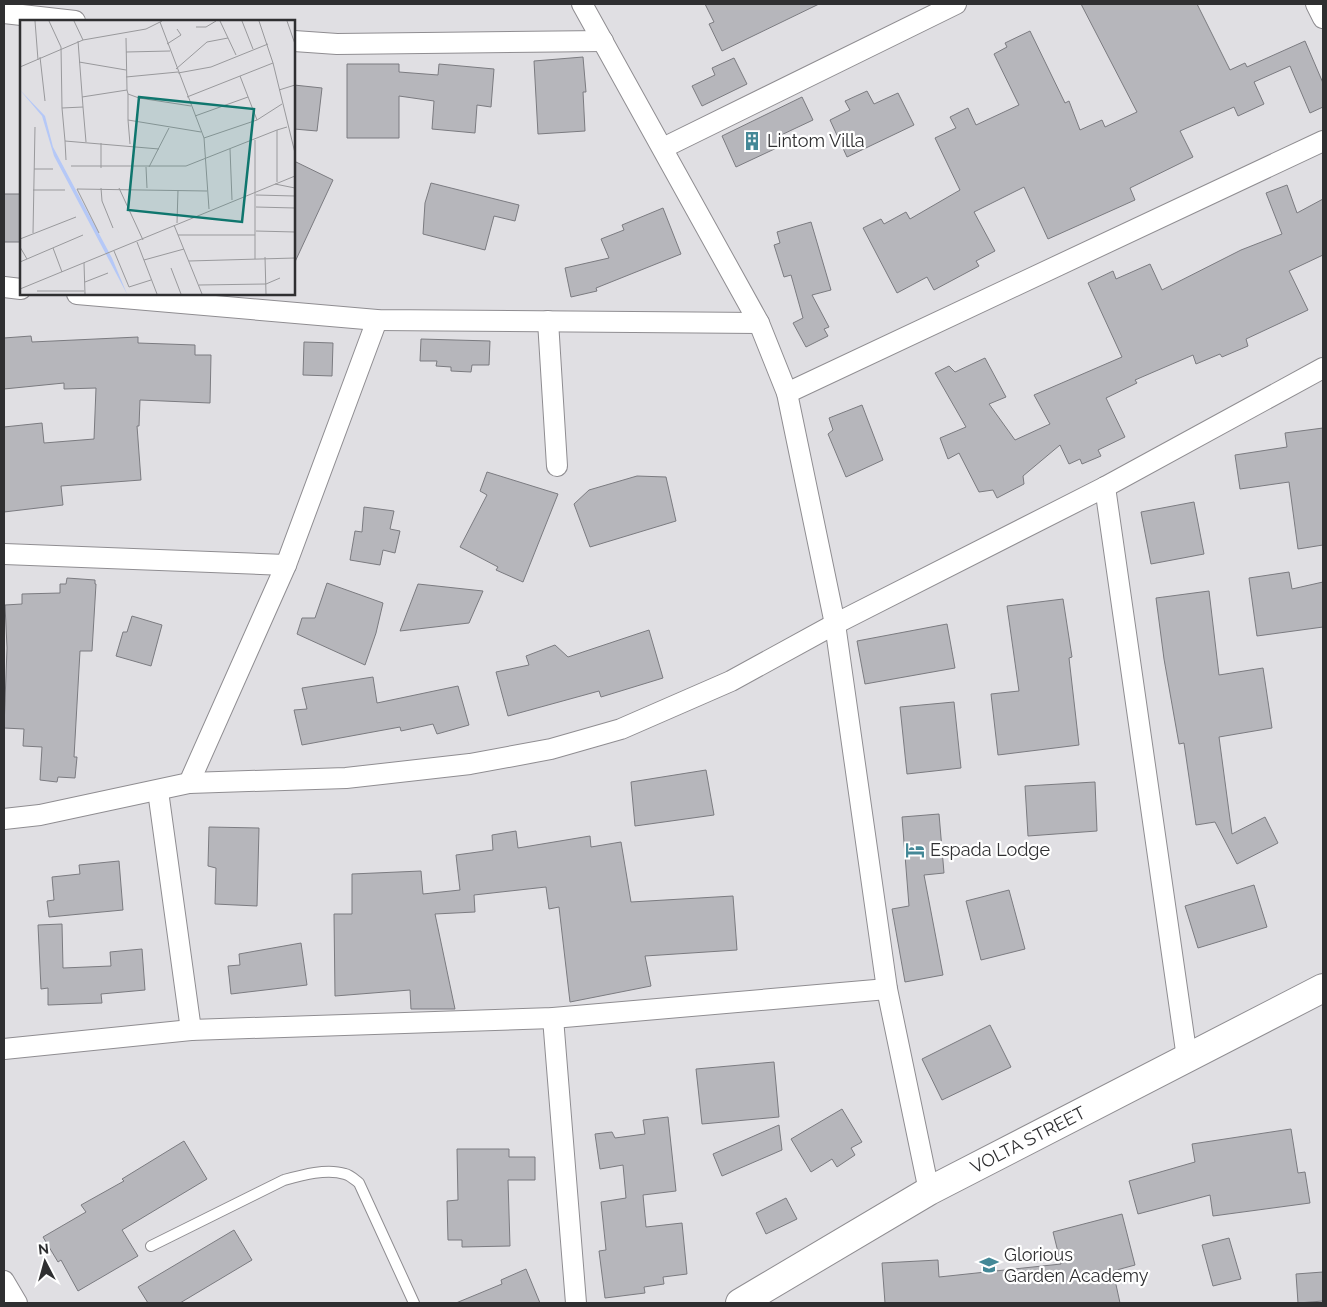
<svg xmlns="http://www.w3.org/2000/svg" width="1327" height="1307" viewBox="0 0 1327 1307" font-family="Raleway,sans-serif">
  <rect width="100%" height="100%" fill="#e0dfe3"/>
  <g fill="#b6b6bb" stroke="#7b7b80">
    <polygon points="705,4 819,4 722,51 709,24 714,22"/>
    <polygon points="1081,4 1197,4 1230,70 1245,63 1247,67 1305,41 1323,83 1323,107 1310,113 1290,66 1254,82 1264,104 1238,116 1234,107 1180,131 1193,157 1130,188 1135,200 1048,239 1024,187 974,212 995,251 976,261 979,266 934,290 927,277 897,293 863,228 881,219 884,224 906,212 910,219 960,190 935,138 956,128 950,117 968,108 976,125 1019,105 994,54 1007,47 1005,43 1030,31 1065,103 1069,101 1080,130 1102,120 1105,127 1137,112"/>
    <polygon points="583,57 586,92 583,92 585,131 538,134 534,61"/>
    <polygon points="734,58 747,84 702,106 692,86 715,75 712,68"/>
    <polygon points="347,64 399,64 399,72 438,75 439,64 494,69 491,107 477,105 475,133 432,129 434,101 399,96 399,138 347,138"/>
    <polygon points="294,85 322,88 317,131 294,129"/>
    <polygon points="867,91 874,104 898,93 914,125 847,157 830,120 850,110 845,101"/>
    <polygon points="802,97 813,120 779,136 783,145 736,167 722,136"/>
    <polygon points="294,161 333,180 294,264"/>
    <polygon points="431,183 519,205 515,221 494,216 485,250 423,234 425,203"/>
    <polygon points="1287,185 1297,213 1323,199 1323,255 1289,271 1308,310 1246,339 1248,346 1222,357 1220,354 1196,364 1193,355 1135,380 1137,383 1106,398 1125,437 1098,450 1101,456 1082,464 1080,459 1069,464 1060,445 1023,476 1024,484 997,498 993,490 979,492 959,453 948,459 940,438 966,427 935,373 949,366 955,372 985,358 1006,397 989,404 1015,440 1050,424 1034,395 1122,357 1088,283 1113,271 1116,279 1150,264 1162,290 1241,250 1282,234 1266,193"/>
    <rect x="4" y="194" width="17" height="48"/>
    <polygon points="663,208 681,254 596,288 597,291 571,297 565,268 609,258 601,239 624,230 622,225"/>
    <polygon points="811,222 831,290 812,295 829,327 824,329 828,336 806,347 793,323 803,318 791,275 784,277 774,245 780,243 777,232"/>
    <polygon points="31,336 32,342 138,337 138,343 195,345 195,355 211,355 210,403 140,400 139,426 137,426 141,480 61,486 63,505 4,512 4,427 42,423 44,443 94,439 96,388 64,389 64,383 4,389 4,338"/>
    <polygon points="421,339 490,341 489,365 472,365 471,372 451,371 451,367 436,366 437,361 420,361"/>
    <polygon points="304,342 333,343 332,376 303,375"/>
    <polygon points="862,405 883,460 846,477 828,434 833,430 829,418"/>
    <polygon points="1323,428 1323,545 1298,549 1289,482 1240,489 1235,455 1287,447 1285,433"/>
    <polygon points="487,472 558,494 523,582 496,570 498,567 460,547 487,495 480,491"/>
    <polygon points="637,476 666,477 676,521 590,547 574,504 589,490"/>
    <polygon points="1194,502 1204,554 1151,564 1141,512"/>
    <polygon points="364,507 394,511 390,529 400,531 395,553 383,550 380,565 350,560 355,531 362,532"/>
    <polygon points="1289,572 1292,589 1323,582 1323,627 1257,636 1249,578"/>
    <polygon points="67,578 95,580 95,584 96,584 92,651 80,651 74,757 77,757 75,778 58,777 57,782 40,780 42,747 23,746 24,729 4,728 7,648 5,605 22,604 22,594 60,593 60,584 66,584"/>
    <polygon points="327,583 383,603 376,633 365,665 297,634 302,618 315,618"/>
    <polygon points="418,584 483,591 469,623 400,631"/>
    <polygon points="1209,591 1219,675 1263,668 1272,728 1219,737 1232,834 1265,817 1278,843 1237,864 1215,822 1196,825 1184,743 1179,744 1164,659 1156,598"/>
    <polygon points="1063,599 1072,657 1069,658 1079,745 998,755 991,694 1019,691 1007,606"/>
    <polygon points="132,616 162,625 151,666 116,656 123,632 127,632"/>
    <polygon points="947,624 955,668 865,684 857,641"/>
    <polygon points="649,630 663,678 601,697 599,691 508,716 496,672 529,665 526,656 555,645 568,657"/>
    <polygon points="373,677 377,703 458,686 469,725 437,734 433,724 401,731 400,727 302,745 294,710 307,709 302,688"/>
    <polygon points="954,702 961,768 907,774 900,707"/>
    <polygon points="706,770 714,815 635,826 631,782"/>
    <polygon points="1095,782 1097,831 1028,836 1025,786"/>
    <polygon points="939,814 944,873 924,875 943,975 905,982 892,909 909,906 902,817"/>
    <polygon points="209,827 259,828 257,906 215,904 216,868 208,866"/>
    <polygon points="516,831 518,848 590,836 591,847 621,842 631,902 733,896 737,950 645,956 651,986 570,1002 559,907 549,909 546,887 474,895 475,912 435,914 455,1009 411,1009 410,990 335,996 334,914 352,914 352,874 421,871 423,894 460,890 456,855 493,850 492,835"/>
    <polygon points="119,861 123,910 49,917 47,901 54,900 52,877 80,874 79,865"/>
    <polygon points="1254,885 1267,927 1198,948 1185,906"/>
    <polygon points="1009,890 1025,949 981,960 966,901"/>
    <polygon points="62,924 63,968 111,966 110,952 142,949 145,990 101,994 102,1003 48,1005 48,988 41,989 38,925"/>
    <polygon points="301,943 307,985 231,994 228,966 240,965 239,954"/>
    <polygon points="990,1025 1011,1067 942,1100 922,1059"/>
    <polygon points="774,1062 779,1117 702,1124 696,1069"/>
    <polygon points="842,1109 862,1142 851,1148 855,1155 837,1167 832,1159 811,1172 791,1139"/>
    <polygon points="668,1117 676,1191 643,1195 646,1227 682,1223 687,1274 663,1277 664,1284 644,1287 645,1293 605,1298 599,1251 606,1250 601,1202 626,1198 623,1165 600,1169 595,1134 612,1132 615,1138 645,1134 643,1120"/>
    <polygon points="779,1125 782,1150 722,1176 713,1154"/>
    <polygon points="1291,1129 1298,1173 1305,1172 1310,1203 1213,1216 1210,1195 1138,1214 1129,1181 1195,1162 1192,1144"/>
    <polygon points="184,1141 207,1179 122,1230 138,1256 78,1291 61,1260 58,1262 43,1237 86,1212 81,1205 124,1181 122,1179"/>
    <polygon points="457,1149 509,1149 509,1157 535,1157 535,1180 508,1180 510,1246 462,1247 462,1240 448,1240 447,1201 458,1200"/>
    <polygon points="786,1198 797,1219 766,1234 756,1213"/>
    <polygon points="1122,1214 1135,1265 1113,1271 1120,1303 885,1303 882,1263 938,1260 939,1277 1061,1264 1053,1232"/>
    <polygon points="234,1230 252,1260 180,1303 148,1303 138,1287"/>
    <polygon points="1229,1238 1241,1279 1213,1286 1202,1245"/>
    <polygon points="526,1269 540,1303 456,1303 502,1284 501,1280"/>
    <polygon points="1323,1272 1323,1301 1298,1303 1296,1274"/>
  </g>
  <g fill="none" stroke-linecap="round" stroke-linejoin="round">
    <g stroke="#8f8d91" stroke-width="12">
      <path id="lane" d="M151 1246 284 1180C302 1175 327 1168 345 1174 350 1175 355 1180 359 1183L414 1303"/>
    </g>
    <g stroke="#8f8d91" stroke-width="22">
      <g id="street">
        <polyline points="582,4 759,323 787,393 835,624 887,989 929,1191"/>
        <polyline points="1316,4 1323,18"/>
        <polyline points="4,13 75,21"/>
        <polyline points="294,41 337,44 603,41"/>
        <polyline points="663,148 956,4"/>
        <polyline points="4,287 21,289"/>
        <polyline points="77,294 377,320 759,323"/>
        <polyline points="548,321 557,466"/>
        <polyline points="787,393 1323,141"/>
        <polyline points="1105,487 1187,1058"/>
        <polyline points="4,554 286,565"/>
        <polyline points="189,783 286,565 377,320"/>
        <polyline points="158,791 191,1030"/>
        <polyline points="4,819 40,815 189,783 346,778 470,764 551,749 621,729 731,681 835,624 1105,487 1323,368"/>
        <polyline points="553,1018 576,1303"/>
        <polyline points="4,1049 191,1030 553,1018 887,989"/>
        <polyline points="4,1281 17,1303"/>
      </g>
    </g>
    <g stroke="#8f8d91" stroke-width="30">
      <polyline id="secondary" points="740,1303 929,1191 1323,988"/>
    </g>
    <use href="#lane" stroke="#fff" stroke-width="10"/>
    <use href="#street" stroke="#fff" stroke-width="20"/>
    <use href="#secondary" stroke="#fff" stroke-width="28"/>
  </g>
  <defs>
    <g id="building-bare" transform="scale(1.5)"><path d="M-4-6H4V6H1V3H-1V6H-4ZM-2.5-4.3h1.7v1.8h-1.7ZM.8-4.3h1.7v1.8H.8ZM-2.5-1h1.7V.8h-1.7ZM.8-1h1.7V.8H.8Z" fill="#448897" stroke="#fff" stroke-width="2.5" paint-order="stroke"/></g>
    <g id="hotel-bare" transform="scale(1.5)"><path d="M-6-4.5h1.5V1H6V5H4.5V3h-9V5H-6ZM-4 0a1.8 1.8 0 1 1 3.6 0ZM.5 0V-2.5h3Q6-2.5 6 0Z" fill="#448897" stroke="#fff" stroke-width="2.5" paint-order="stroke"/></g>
    <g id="school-bare" transform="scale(1.5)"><path d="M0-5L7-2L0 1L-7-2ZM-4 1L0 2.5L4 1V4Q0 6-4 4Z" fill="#448897" stroke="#fff" stroke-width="2.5" paint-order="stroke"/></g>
  </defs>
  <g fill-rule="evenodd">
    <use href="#building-bare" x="752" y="141"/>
    <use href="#hotel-bare" x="915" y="850"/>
    <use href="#school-bare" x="989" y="1265"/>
  </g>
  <g text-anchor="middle" stroke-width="4.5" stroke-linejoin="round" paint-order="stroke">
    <g font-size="18" fill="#2f2f31" stroke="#fff" text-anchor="start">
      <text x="767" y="147">Lintom Villa</text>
      <text x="930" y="856">Espada Lodge</text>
      <text x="1004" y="1261">Glorious<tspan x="1004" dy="21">Garden Academy</tspan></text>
    </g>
    <g font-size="18" fill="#2f2f31" stroke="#fff">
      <text transform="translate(1028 1140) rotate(-27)" y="6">VOLTA STREET</text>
    </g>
  </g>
  <g transform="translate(20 20)">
    <rect width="275" height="275" fill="#e0dfe3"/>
    <path d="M0 70 25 96 33 127 92 238 107 274 34 136 22 96Z" fill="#b5c8f7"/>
    <path fill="none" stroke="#99999c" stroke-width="1" d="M15 1 18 40M29 1 41 27 42 88 63 87 58 21M54 1 63 20M200 1 216 35M222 1 233 29M239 1 253 43 275 133M267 1 275 24M140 2 184 118 189 189M176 7H186L196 1M147 24 161 15 157 9M106 32 150 31M20 37 25 81M59 42 106 50M0 47 63 20 126 9 142 1M156 49 187 22 208 18M158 53 191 47 248 24M220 56 237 100M106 57 158 52M107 70 108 74 119 78 171 86M259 70 275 65M108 74V100L181 112M62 77 107 70 106 18M167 77 253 43M63 87 66 122M42 88 45 121 139 129M175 96 228 77M108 100 110 124M184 118 237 100 262 84M235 120V239M45 121 46 140M81 123V148M210 129 212 180M51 146H166L257 110M126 147 127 168M129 147 149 108M14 149H33M257 162V110L267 107M255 164 275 168M81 168 82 181 93 208M99 168 123 220M13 170H45M236 175 275 176M236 187 275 188M157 203 158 170M154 205 182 274M236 211 275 212M13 213 15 107M79 213 57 169 187 171M158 215H235M0 219 56 197M117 222 137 274M0 227 7 239 0 242M33 228 42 252M94 231 109 267 131 260M245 237 246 274M7 239 63 215M124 240 164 229M169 241 275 238M64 243 65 274M151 248 161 274M65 262 88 253M179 265 246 264 260 258M0 269 275 156M17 271H64"/>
    <path fill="#0f766e" fill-opacity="0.15" stroke="#0f766e" stroke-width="2.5" d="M119 77 234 89 222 202 108 190Z"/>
    <rect width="275" height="275" fill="none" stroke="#2f2f31" stroke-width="2.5"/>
  </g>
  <rect width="1327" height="1307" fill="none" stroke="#2f2f31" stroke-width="10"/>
  <g transform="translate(45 1262) rotate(354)" stroke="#ffffff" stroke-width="4" paint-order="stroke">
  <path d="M0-4L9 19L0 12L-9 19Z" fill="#2f2f31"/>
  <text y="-8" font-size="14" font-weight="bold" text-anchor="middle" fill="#2f2f31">N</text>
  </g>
</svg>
